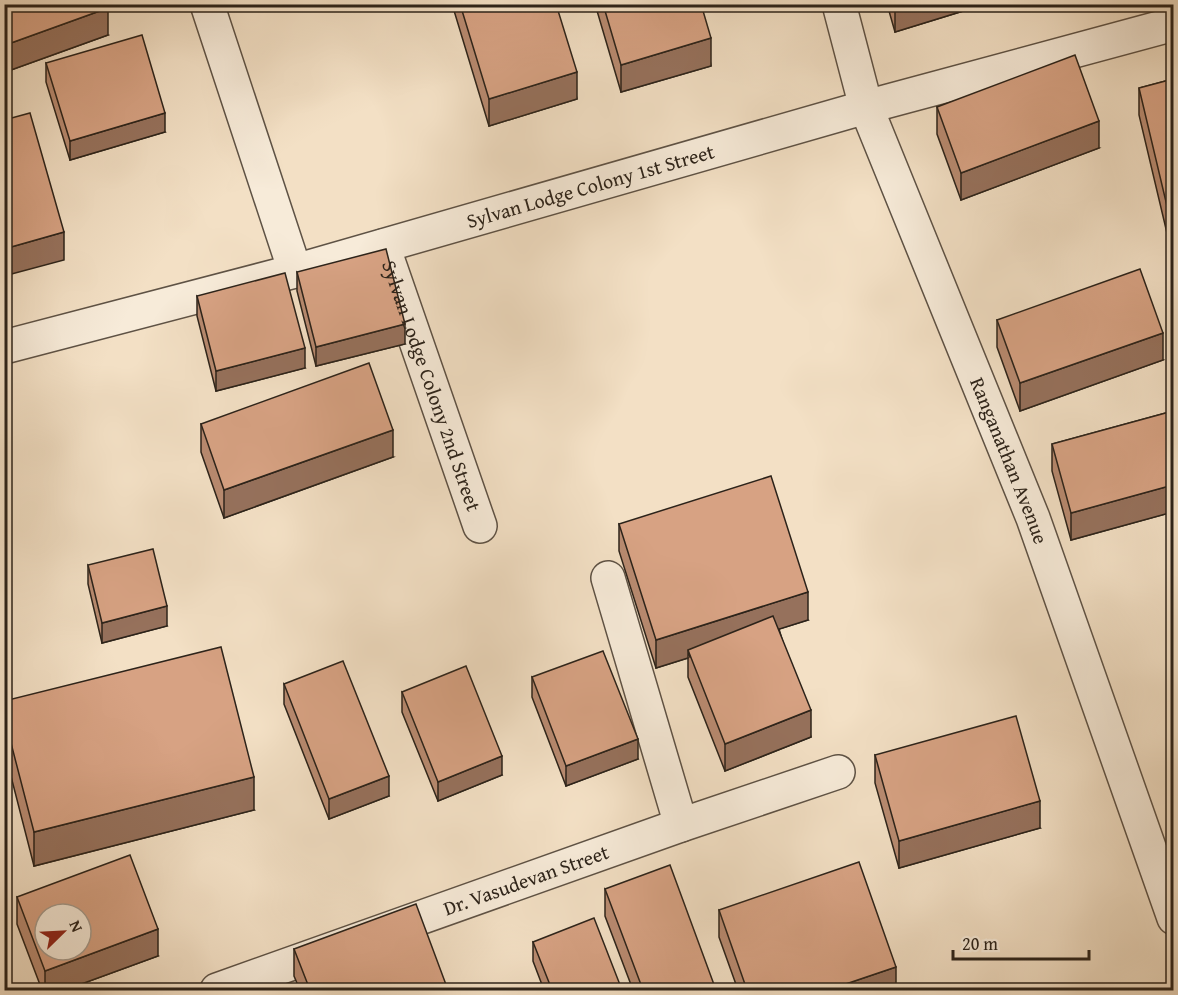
<svg xmlns="http://www.w3.org/2000/svg" width="1178" height="995" viewBox="0 0 1178 995" font-family="'Gentium Book Plus',serif">
  <rect width="100%" height="100%" fill="#f3e0c5"/>
  <filter id="stains"><feTurbulence type="fractalNoise" baseFrequency=".00333" numOctaves="4"/><feColorMatrix values="0 0 0 0 .2 0 0 0 0 .09 0 0 0 0 .02 0 0 0 .5 -.17"/></filter>
  <radialGradient id="worn" r=".72"><stop offset=".6" stop-color="#630" stop-opacity="0"/><stop offset="1" stop-color="#630" stop-opacity=".3"/></radialGradient>
  <g fill="none" stroke-linecap="round" stroke-linejoin="round">
    <g stroke="#5e5245" stroke-width="36">
      <g id="minor">
        <polyline points="207,4 295,271"/>
        <path id="s1" d="M383 246 480 526"/>
        <path id="s2" d="M4 347 295 271 866 107 1174 24"/>
        <polyline points="608,578 681,825"/>
        <path id="s3" d="M217 990 681 825 838 772"/>
      </g>
    </g>
    <g stroke="#5e5245" stroke-width="36">
      <g id="tertiary">
        <path id="s4" d="M839 4 866 107 1033 518 1174 918"/>
      </g>
    </g>
    <use href="#minor" stroke="#f7ebd9" stroke-width="33"/>
    <use href="#tertiary" stroke="#f7ebd9" stroke-width="33"/>
  </g>
  <g fill="#b98b71" stroke="#2c231a" stroke-width="1.5">
    <polygon points="4,4 108,35 11,70 4,52"/>
    <polygon points="452,4 556,4 577,99 489,126"/>
    <polygon points="595,4 701,4 711,66 621,92"/>
    <polygon points="887,4 986,4 895,32"/>
    <polygon points="46,63 165,132 70,160 46,82"/>
    <polygon points="1173,79 1171,250 1139,115 1139,88"/>
    <polygon points="937,107 1099,148 961,200 937,134"/>
    <polygon points="297,272 405,344 316,366 297,291"/>
    <polygon points="197,296 305,368 216,391 197,316"/>
    <polygon points="997,320 1163,360 1020,411 997,347"/>
    <polygon points="1173,411 1173,512 1071,540 1052,471 1052,444"/>
    <polygon points="201,424 393,457 224,518 201,452"/>
    <polygon points="619,524 808,620 779,629 811,737 725,771 688,677 688,658 656,668 619,551"/>
    <polygon points="88,565 167,626 102,643 88,584"/>
    <polygon points="532,677 638,759 566,786 532,697"/>
    <polygon points="284,684 389,796 329,819 284,704"/>
    <polygon points="402,692 502,775 438,801 402,712"/>
    <polygon points="4,701 254,810 34,866 4,749"/>
    <polygon points="875,755 1040,828 899,868 875,783"/>
    <polygon points="605,889 716,990 633,990 605,916"/>
    <polygon points="17,897 158,956 65,990 42,990 17,924"/>
    <polygon points="719,910 896,990 738,990 719,937"/>
    <polygon points="533,942 622,990 544,990 533,961"/>
    <polygon points="294,949 448,990 300,990 294,976"/>
  </g>
  <g fill="#96715c" stroke="#2c231a" stroke-width="1.5">
    <polygon points="897,4 986,4 895,32 895,5"/>
    <polygon points="108,8 108,35 11,70 11,43"/>
    <polygon points="711,38 711,66 621,92 621,65"/>
    <polygon points="577,72 577,99 489,126 489,99"/>
    <polygon points="165,113 165,132 70,160 70,141"/>
    <polygon points="1099,121 1099,148 961,200 961,173"/>
    <polygon points="1173,222 1173,249 1171,250 1171,223"/>
    <polygon points="64,232 64,260 4,276 4,249"/>
    <polygon points="405,324 405,344 316,366 316,347"/>
    <polygon points="1163,333 1163,360 1020,411 1020,383"/>
    <polygon points="305,348 305,368 216,391 216,371"/>
    <polygon points="393,430 393,457 224,518 224,490"/>
    <polygon points="1173,485 1173,512 1071,540 1071,513"/>
    <polygon points="808,592 808,620 690,657 688,650 688,658 656,668 656,640"/>
    <polygon points="167,606 167,626 102,643 102,623"/>
    <polygon points="811,710 811,737 725,771 725,744"/>
    <polygon points="638,739 638,759 566,786 566,766"/>
    <polygon points="502,756 502,775 438,801 438,782"/>
    <polygon points="389,776 389,796 329,819 329,799"/>
    <polygon points="254,777 254,810 34,866 34,832"/>
    <polygon points="1040,801 1040,828 899,868 899,841"/>
    <polygon points="158,929 158,956 65,990 45,990 45,971"/>
    <polygon points="896,967 896,990 828,990"/>
  </g>
  <g fill="#d7a283" stroke="#2c231a" stroke-width="1.5" fill-rule="evenodd">
    <polygon points="4,4 107,4 108,8 11,43 4,25"/>
    <polygon points="460,4 556,4 577,72 489,99"/>
    <polygon points="603,4 701,4 711,38 621,65"/>
    <polygon points="142,35 165,113 70,141 46,63"/>
    <polygon points="1075,55 1099,121 961,173 937,107"/>
    <polygon points="1173,79 1173,222 1171,223 1139,88"/>
    <polygon points="30,113 64,232 4,249 4,120"/>
    <polygon points="386,249 405,324 316,347 297,272"/>
    <polygon points="1140,269 1163,333 1020,383 997,320"/>
    <polygon points="285,273 305,348 216,371 197,296"/>
    <polygon points="369,363 393,430 224,490 201,424"/>
    <polygon points="1173,411 1173,485 1071,513 1052,444"/>
    <polygon points="771,476 808,592 656,640 619,524"/>
    <polygon points="153,549 167,606 102,623 88,565"/>
    <polygon points="773,616 811,710 725,744 688,650"/>
    <polygon points="221,647 254,777 34,832 4,716 4,701"/>
    <polygon points="603,651 638,739 566,766 532,677"/>
    <polygon points="343,661 389,776 329,799 284,684"/>
    <polygon points="466,666 502,756 438,782 402,692"/>
    <polygon points="1016,716 1040,801 899,841 875,755"/>
    <path d="M130 855 158 929 45 971 17 897ZM45 914H81V950H45Z"/>
    <polygon points="859,862 896,967 828,990 747,990 719,910"/>
    <polygon points="670,865 716,990 643,990 605,889"/>
    <polygon points="416,904 448,990 310,990 294,949"/>
    <polygon points="594,918 622,990 552,990 533,942"/>
  </g>
  <g text-anchor="middle" stroke-width="4.5" stroke-linejoin="round" paint-order="stroke">
    <g font-size="20" fill="#2c231a" stroke="#f7ebd9">
      <text dy="7" stroke="none"><textPath href="#s2" startOffset="608">Sylvan Lodge Colony 1st Street</textPath></text>
      <text dy="7" stroke="none"><textPath href="#s1" startOffset="148">Sylvan Lodge Colony 2nd Street</textPath></text>
      <text dy="7" stroke="none"><textPath href="#s4" startOffset="488">Ranganathan Avenue</textPath></text>
      <text dy="7" stroke="none"><textPath href="#s3" startOffset="328">Dr. Vasudevan Street</textPath></text>
    </g>
  </g>
  <rect width="1178" height="995" fill="none" stroke="#f3e0c5" stroke-width="24"/>
  <rect x="6" y="6" width="1166" height="983" fill="none" stroke="#2c231a" stroke-width="3"/>
  <rect x="12" y="12" width="1154" height="971" fill="none" stroke="#2c231a" stroke-width="1.5"/>
  <g transform="translate(63 932) rotate(66)"><circle r="28" fill="#f7ebd9" stroke="#a69b8d" stroke-width="1.5"/>
  <path d="M0-4.5L10 22L0 15L-10 22Z" fill="#8f2418"/>
  <text y="-9" font-size="16" font-weight="bold" text-anchor="middle" fill="#2c231a">N</text>
  </g>
  <path d="M953 950v9h136v-9" fill="none" stroke="#2c231a" stroke-width="3"/>
  <text x="962" y="950" font-size="18" fill="#2c231a" stroke="#f7ebd9" stroke-width="4.5" paint-order="stroke">20 m</text>
  <rect width="100%" height="100%" filter="url(#stains)"/>
  <rect width="100%" height="100%" fill="url(#worn)"/>
</svg>
